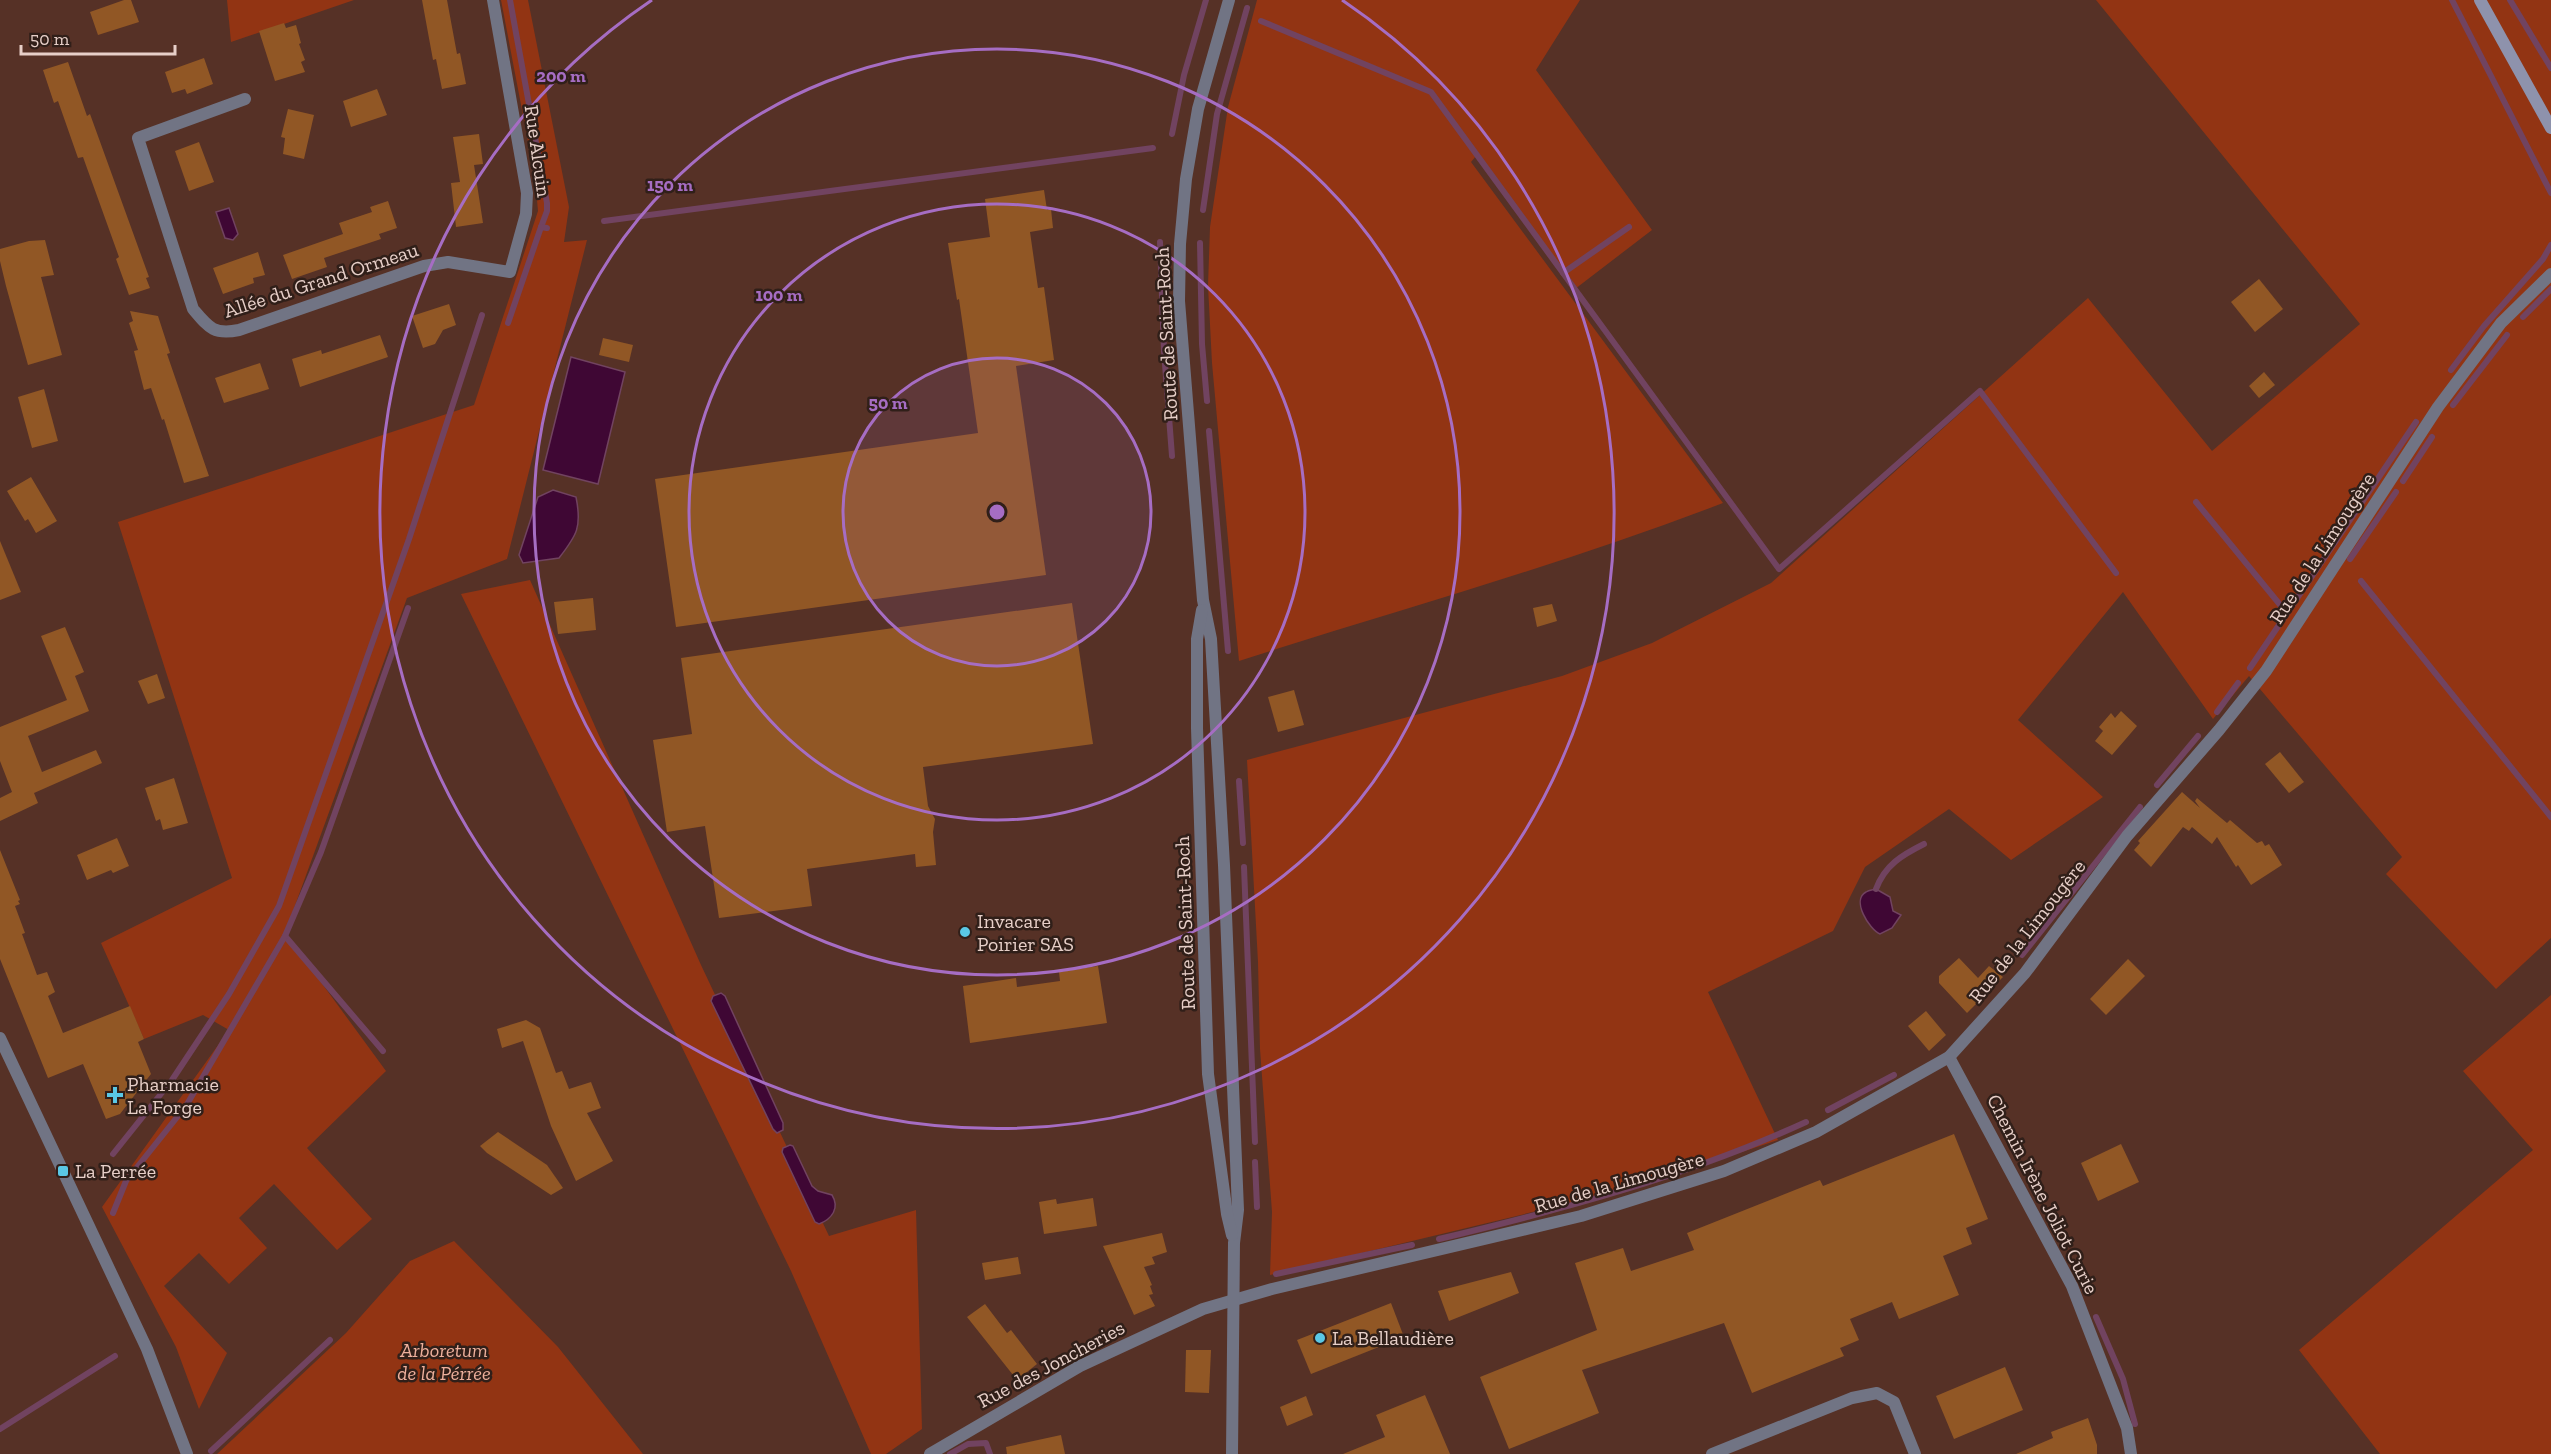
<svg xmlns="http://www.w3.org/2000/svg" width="2551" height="1454" viewBox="0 0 2551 1454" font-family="'Zilla Slab',serif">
  <rect width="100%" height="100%" fill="#563126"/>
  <g fill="#923413">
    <polygon points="227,0 354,0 231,42"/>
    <polygon points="501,0 528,0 569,207 564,242 587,240 507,559 407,598 285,933 386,1071 307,1148 372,1219 337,1250 274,1184 239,1218 267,1248 229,1284 199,1253 164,1286 227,1353 199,1409 176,1347 102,1207 229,1030 203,1015 144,1039 101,943 232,878 118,522 474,405 538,211 535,178"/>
    <path d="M1257 0H1580L1536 70 1652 230 1575 289 1476 156 1471 162 1723 503C1565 564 1400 609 1239 661L1212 363 1208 286 1210 227 1228 107Z"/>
    <polygon points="2096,0 2551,0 2551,938 2496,989 2386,874 2402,857 2249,676 2213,719 2123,592 2018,720 2103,797 2011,860 1949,809 1865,867 1833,931 1708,992 1778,1140 1633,1188 1270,1275 1272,1212 1260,1049 1258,962 1247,760 1562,676 1652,643 1771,583 2088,298 2212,451 2360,324"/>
    <polygon points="530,580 701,965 829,1236 916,1210 922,1429 886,1454 871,1454 791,1271 461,594"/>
    <polygon points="2551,995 2551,1454 2380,1454 2299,1350 2533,1150 2463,1071"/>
    <polygon points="454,1241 558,1347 643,1454 217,1454 346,1333 410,1261"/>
  </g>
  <g fill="#3f0734" stroke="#714360" stroke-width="1.5">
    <polygon points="229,208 238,234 233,240 225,238 216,212"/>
    <polygon points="571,357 625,372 598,484 543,470"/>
    <path d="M553 490 576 497C582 527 577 535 559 558L523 563 519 555 538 497Z"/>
    <path d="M1876 889 1890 897 1893 911 1901 915 1892 928 1880 934C1869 929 1851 900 1866 892 1869 890 1873 890 1876 889Z"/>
    <polygon points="721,993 725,996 783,1123 783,1130 777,1133 773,1129 711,1001 713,996"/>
    <path d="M790 1145 793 1146 812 1186 818 1191 832 1195C840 1208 832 1219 819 1224L815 1222 782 1152 783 1148Z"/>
  </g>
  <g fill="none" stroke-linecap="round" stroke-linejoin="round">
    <g stroke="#714360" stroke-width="6">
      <polyline points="510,0 547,203 547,211 541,227"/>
      <polyline points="2452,0 2551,193"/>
      <polyline points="2510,0 2551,68"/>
      <polyline points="1261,21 1431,92 1779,569 1980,391 2116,573"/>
      <polyline points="1172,134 1184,75 1206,0"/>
      <polyline points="1203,210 1217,114 1247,8"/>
      <polyline points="604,221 1153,148"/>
      <polyline points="1160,242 1164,351 1172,456"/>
      <polyline points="1200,243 1202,344 1207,401"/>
      <polyline points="1563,273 1629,227"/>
      <polyline points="2523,317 2551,289"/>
      <polyline points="508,323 541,227 547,228"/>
      <polyline points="2451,370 2484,326 2543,259 2551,245"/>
      <polyline points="2453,405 2507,335"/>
      <polyline points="1209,431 1228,651"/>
      <polyline points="2403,481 2432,437"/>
      <polyline points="2196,502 2286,612"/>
      <polyline points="2350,559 2396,492"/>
      <polyline points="2361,581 2551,817"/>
      <polyline points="2250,668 2416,422"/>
      <polyline points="2217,712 2238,683"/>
      <polyline points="1239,781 1243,843"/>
      <polyline points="2157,785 2198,736"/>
      <polyline points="1244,867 1255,1142"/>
      <path d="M1876 889C1885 865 1902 855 1924 844"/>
      <polyline points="285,936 383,1051"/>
      <polyline points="2022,955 2140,807"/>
      <polyline points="1828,1110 1894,1075"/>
      <polyline points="113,1154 172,1080 229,994 279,906 409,539 482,315"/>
      <polyline points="1255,1162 1257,1207"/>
      <polyline points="113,1213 126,1181 186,1106 285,936 321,852 408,608"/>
      <path d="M1439 1239C1564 1209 1688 1176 1806 1122"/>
      <polyline points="1276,1274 1412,1245"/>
      <polyline points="2096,1317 2123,1379 2135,1424"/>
      <polyline points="0,1429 115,1356"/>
      <polyline points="211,1451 330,1340"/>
      <polyline points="950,1454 968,1444 986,1443 990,1454"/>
    </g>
  </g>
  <g fill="#915725">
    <polygon points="124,0 131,0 139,22 98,35 90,12"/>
    <polygon points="422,0 447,0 457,54 460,53 466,84 442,89 436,59 433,60"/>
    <polygon points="284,23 286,28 296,25 301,43 299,44 305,60 301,62 305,72 275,81 259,31"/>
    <polygon points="204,58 213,84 187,94 185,89 172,93 165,72"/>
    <polygon points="68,62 87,116 90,114 149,277 146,278 150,288 129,295 116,259 119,257 83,157 78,158 58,101 54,103 43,70"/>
    <polygon points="377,89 387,115 351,127 343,101"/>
    <polygon points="288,109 314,115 304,159 283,154 285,138 281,137"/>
    <polygon points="479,134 483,164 474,165 483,223 456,227 451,183 460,182 453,137"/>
    <polygon points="199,142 214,182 189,191 175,151"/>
    <polygon points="1044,190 1047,210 1051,209 1053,228 1030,232 1038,288 1044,287 1054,360 1016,366 1046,575 676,627 655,479 978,433 959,299 957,300 948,243 990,237 985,199"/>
    <polygon points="388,201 397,228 379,234 381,239 324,258 327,267 292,279 283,255 343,234 339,223 372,212 370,207"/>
    <polygon points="45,240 54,275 41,277 62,355 28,365 6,286 0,261 0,249 29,241"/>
    <polygon points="258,252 265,275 253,278 254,283 223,294 213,268"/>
    <polygon points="2259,279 2283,309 2255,332 2231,302"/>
    <polygon points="449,304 456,325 443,330 435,344 423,348 412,316"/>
    <polygon points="130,311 158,316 170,353 167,354 209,476 184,483 164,419 162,420 151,388 144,390 134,351 138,350 129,323 133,321"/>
    <polygon points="380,335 388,357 300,387 292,359 321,350 322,354"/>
    <polygon points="603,338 633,345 629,362 599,355"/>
    <polygon points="260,363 269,389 224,403 215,378"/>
    <polygon points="2264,372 2275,385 2259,398 2249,386"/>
    <polygon points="44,389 58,441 32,448 18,397"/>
    <polygon points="31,477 57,521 36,533 28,519 25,521 7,491"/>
    <polygon points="0,541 21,592 0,600"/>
    <polygon points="593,598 596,630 558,634 554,602"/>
    <polygon points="1072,603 1093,744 923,767 928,806 935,819 933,832 936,865 916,867 915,854 807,869 812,906 719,918 705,826 667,832 653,740 692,734 681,658"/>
    <polygon points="1552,604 1557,621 1537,627 1533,608"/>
    <polygon points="65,627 84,672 75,676 89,711 28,736 42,772 96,750 102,763 34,793 38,803 0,821 0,798 12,792 0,761 0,727 67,700 41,636"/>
    <polygon points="157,674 165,698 148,704 138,681"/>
    <polygon points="1294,690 1304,725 1278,732 1268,697"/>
    <polygon points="2121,711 2137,726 2112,755 2095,741 2103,731 2099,727 2111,713 2115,718"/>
    <polygon points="2280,752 2304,782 2289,793 2265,764"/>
    <polygon points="174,778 188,823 163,830 160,819 156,821 145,788"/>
    <polygon points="2182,792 2200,808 2195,801 2197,798 2227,823 2230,820 2257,843 2262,841 2265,846 2269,844 2282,865 2251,885 2238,865 2236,867 2217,837 2212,844 2192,827 2189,831 2183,827 2151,867 2134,850 2140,843 2138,841"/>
    <polygon points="117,838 129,866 113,873 111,870 87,880 77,855"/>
    <polygon points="0,850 20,900 18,901 20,904 15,906 25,933 22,934 37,975 47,972 55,992 48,996 63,1033 130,1006 144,1039 138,1042 151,1074 120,1114 106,1119 83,1064 48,1078 0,959"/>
    <polygon points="1959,958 1978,978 1989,966 2003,977 1967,1013 1939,983 1939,976"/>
    <polygon points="2128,959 2145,976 2106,1015 2090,999"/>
    <polygon points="1098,966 1107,1023 970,1043 963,986 1016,978 1017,987 1060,981 1059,972"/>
    <polygon points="1926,1011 1946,1035 1929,1051 1908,1026"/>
    <polygon points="526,1020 540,1028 556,1073 562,1071 569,1089 591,1082 601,1108 587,1113 613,1161 576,1181 551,1126 523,1041 502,1048 497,1029"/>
    <polygon points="498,1132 547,1165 563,1188 551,1195 487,1153 480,1146"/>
    <polygon points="1954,1134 1988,1219 1966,1228 1972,1244 1943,1256 1959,1295 1899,1319 1892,1302 1850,1319 1859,1340 1840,1348 1844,1356 1752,1393 1724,1323 1582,1370 1599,1413 1509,1449 1480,1377 1597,1330 1575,1263 1623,1248 1631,1271 1694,1250 1687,1233 1820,1180 1823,1186"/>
    <polygon points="2121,1144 2139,1182 2098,1201 2081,1163"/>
    <polygon points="1093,1198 1097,1226 1044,1234 1039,1202 1056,1199 1057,1204"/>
    <polygon points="1162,1233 1167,1252 1152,1257 1155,1264 1144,1267 1152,1285 1150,1286 1153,1294 1149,1295 1155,1306 1134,1315 1103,1246"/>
    <polygon points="1018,1257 1021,1274 985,1280 982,1263"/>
    <polygon points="1511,1272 1519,1293 1449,1321 1438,1291"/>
    <polygon points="1391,1303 1404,1337 1311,1374 1297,1340"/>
    <polygon points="985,1304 1007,1333 1011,1330 1037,1364 1017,1380 967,1317"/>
    <polygon points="1186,1350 1211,1350 1209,1393 1185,1392"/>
    <polygon points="2005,1367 2023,1410 1954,1439 1936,1396"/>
    <polygon points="1425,1395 1450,1454 1343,1454 1385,1437 1376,1415"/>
    <polygon points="1306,1396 1313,1415 1287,1426 1280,1407"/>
    <polygon points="2088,1418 2097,1445 2097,1454 2016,1454 2053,1438 2051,1432"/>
    <polygon points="1061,1435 1065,1454 1007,1454 1006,1447"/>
  </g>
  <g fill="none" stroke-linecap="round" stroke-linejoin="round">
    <g stroke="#717484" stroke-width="12">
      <path d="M245 99 138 138 193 309C209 328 214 335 239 330L424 266 448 262 510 272 526 214 527 193 493 0"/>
      <polyline points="1949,1057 2072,1286 2127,1428 2131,1454"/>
      <polyline points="930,1454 1080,1366 1203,1309 1272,1289 1581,1216 1724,1171 1816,1132 1949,1057 2025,973 2127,836 2219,730 2266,671 2438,407 2501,323 2551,274"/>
      <polyline points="1712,1454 1852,1398 1877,1393 1894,1402 1915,1454"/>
    </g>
    <g stroke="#717484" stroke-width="12">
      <polyline points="1229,0 1198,109 1186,179 1180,244 1179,301 1203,600 1211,639 1224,865 1238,1210 1234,1243 1232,1454"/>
      <polyline points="1202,610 1197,639 1197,728 1208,1074 1227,1214 1232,1235"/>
      <polyline points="0,1038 147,1349 187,1454"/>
    </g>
    <polyline stroke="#8e92ac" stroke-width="12" points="2480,0 2551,128"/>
  </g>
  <circle cx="997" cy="512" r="154" fill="#a66dc3" fill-opacity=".12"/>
  <g fill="none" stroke="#a66dc3" stroke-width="3">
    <circle cx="997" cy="512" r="154"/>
    <circle cx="997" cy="512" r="308"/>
    <circle cx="997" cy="512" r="463"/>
    <path d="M1342 0A617 617 0 1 1 652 0"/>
  </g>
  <g fill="#5ac8e5" stroke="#301f19" stroke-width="2">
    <circle cx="965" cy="932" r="6"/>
    <path d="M112 1086h6v6h6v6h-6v6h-6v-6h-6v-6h6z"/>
    <rect x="57" y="1165" width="12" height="12" rx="3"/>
    <circle cx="1320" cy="1338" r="6"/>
  </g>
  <g text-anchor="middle" stroke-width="5" stroke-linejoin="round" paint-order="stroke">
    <g font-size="20" fill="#e7cfc8" stroke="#301f19">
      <text transform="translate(538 151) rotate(82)" y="7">Rue Alcuin</text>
      <text transform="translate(321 280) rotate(-18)" y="7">Allée du Grand Ormeau</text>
      <text transform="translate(1166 334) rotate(-93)" y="7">Route de Saint-Roch</text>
      <text transform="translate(2322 548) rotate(-57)" y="7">Rue de la Limougère</text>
      <text transform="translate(1185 923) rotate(-92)" y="7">Route de Saint-Roch</text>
      <text transform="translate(2027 931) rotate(-52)" y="7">Rue de la Limougère</text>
      <text transform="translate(1619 1182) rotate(-16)" y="7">Rue de la Limougère</text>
      <text transform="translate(2043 1194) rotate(63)" y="7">Chemin Irène Joliot Curie</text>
      <text transform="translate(1051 1364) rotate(-28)" y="7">Rue des Joncheries</text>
    </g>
    <g font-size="20" fill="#e7cfc8" stroke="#301f19" text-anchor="start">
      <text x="977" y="928">Invacare<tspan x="977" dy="23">Poirier SAS</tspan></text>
      <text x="127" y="1091">Pharmacie<tspan x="127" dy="23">La Forge</tspan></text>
      <text x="75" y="1178">La Perrée</text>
      <text x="1332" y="1345">La Bellaudière</text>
    </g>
    <g font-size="20" font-style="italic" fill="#eeb09c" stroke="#301f19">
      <text x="444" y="1357">Arboretum<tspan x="444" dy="23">de la Pérrée</tspan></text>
    </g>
  </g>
  <circle cx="997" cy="512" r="9" fill="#a66dc3" stroke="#301f19" stroke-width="3"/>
  <g font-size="18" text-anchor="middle" font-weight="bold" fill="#a66dc3" stroke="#301f19" stroke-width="5" stroke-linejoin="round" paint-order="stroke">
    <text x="561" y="82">200 m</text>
    <text x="670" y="191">150 m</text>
    <text x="779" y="301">100 m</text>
    <text x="888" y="409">50 m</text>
  </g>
  <path d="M21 45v9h154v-9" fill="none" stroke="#e7cfc8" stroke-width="3"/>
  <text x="30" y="45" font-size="18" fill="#e7cfc8" stroke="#301f19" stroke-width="4.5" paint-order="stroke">50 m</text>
</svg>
